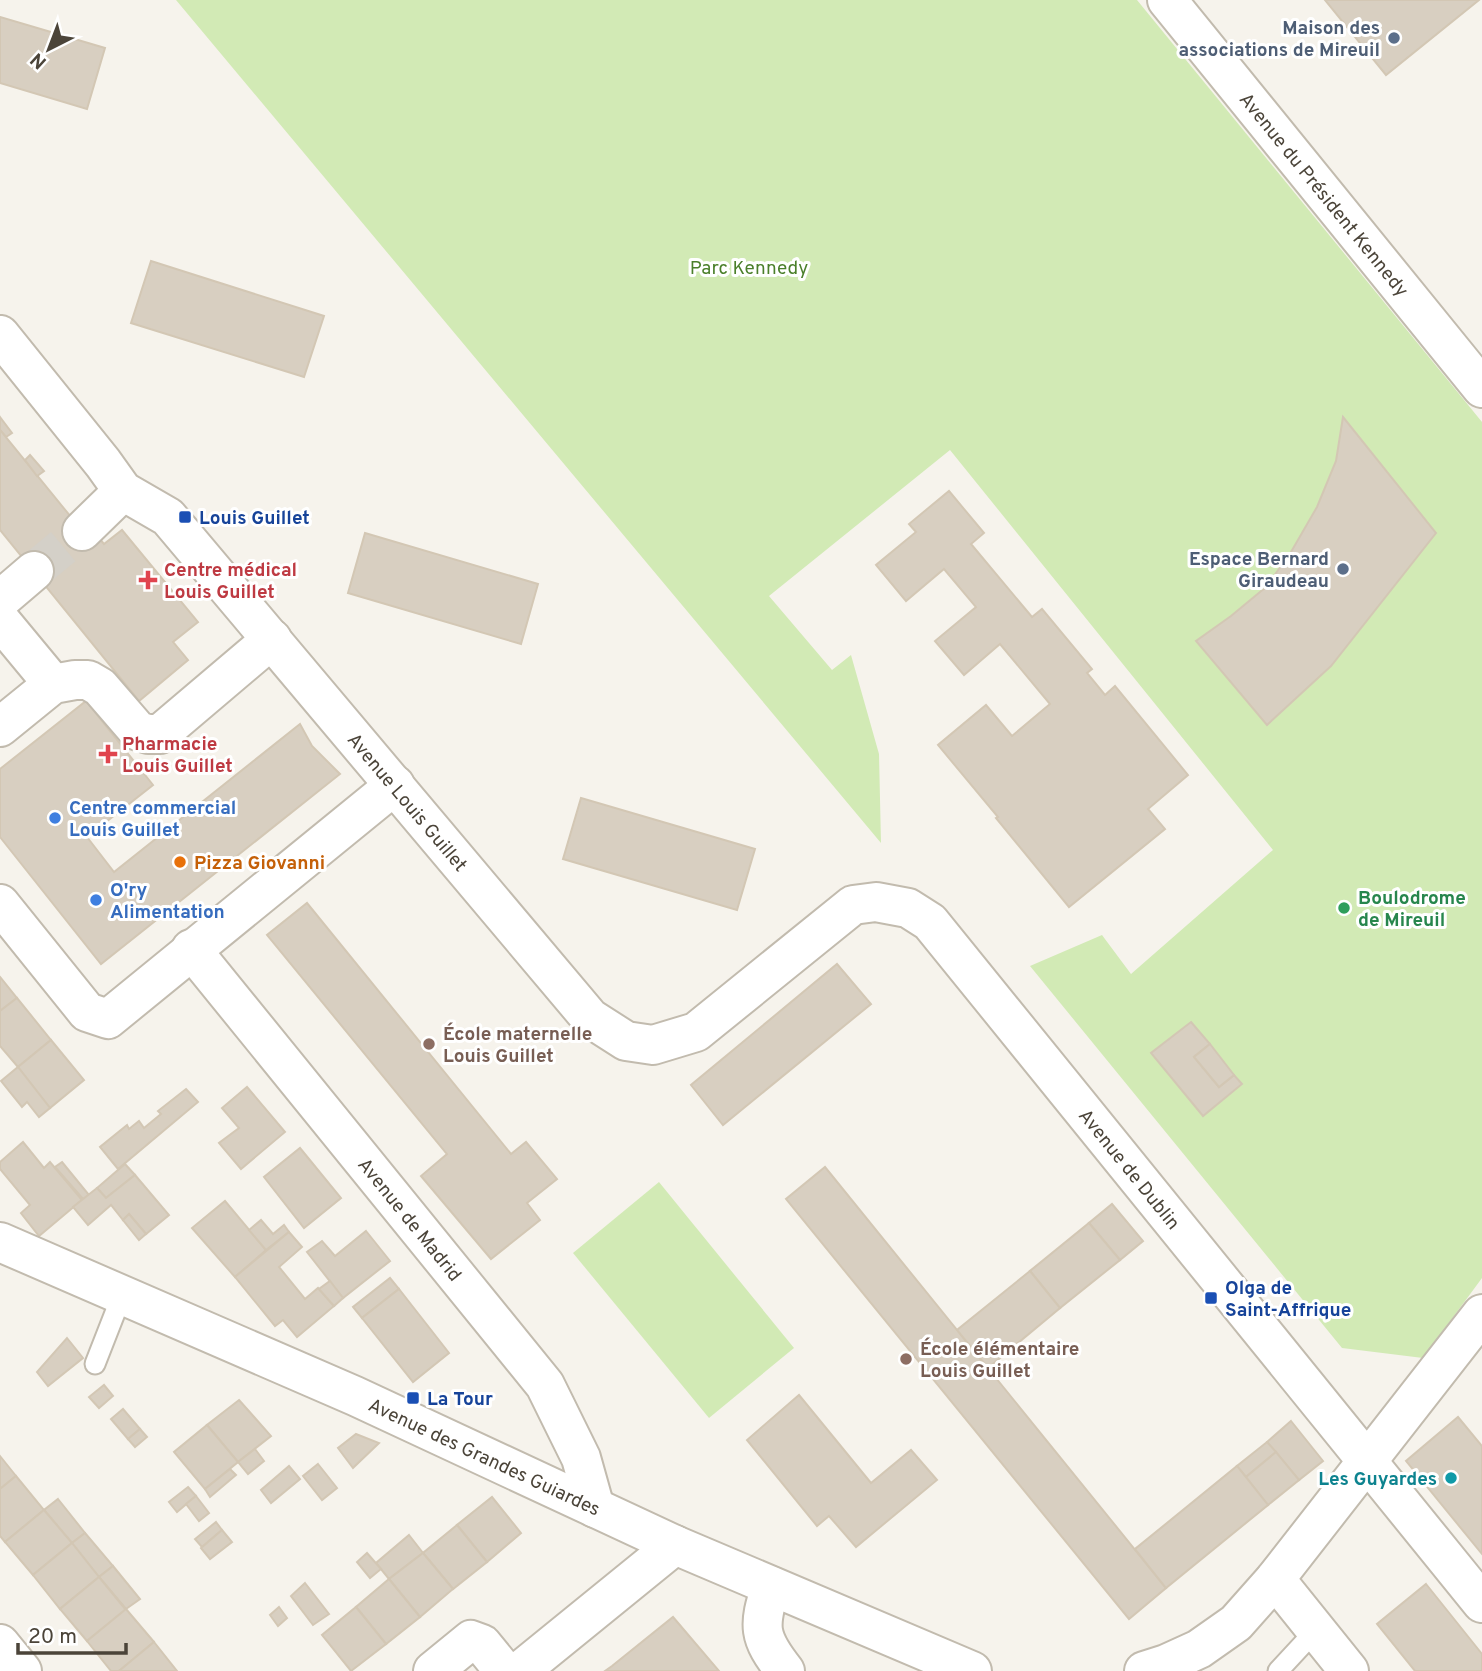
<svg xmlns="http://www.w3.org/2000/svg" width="1482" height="1671" viewBox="0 0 1482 1671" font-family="Overpass,sans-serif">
  <rect width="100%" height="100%" fill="#f6f3ec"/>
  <g fill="#d2eab5">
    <polygon points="176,0 1137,0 1482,422 1482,1278 1423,1358 1342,1348 1030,966 1102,935 1131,974 1273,850 950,450 769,596 832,670 851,655 879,754 881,843"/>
    <polygon points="659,1182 794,1348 709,1418 573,1253"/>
  </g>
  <g fill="#d8cfc1" stroke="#d3c7b4" stroke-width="2">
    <polygon points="1325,0 1479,0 1386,75"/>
    <polygon points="0,17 105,48 87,109 0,83"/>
    <polygon points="151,261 324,316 304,377 131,323"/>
    <polygon points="0,417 12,433 6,437 0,430"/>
    <polygon points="1343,417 1436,533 1331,666 1267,725 1196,641 1231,616 1266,587 1291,552 1317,507 1336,461"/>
    <polygon points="0,430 93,544 99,538 104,544 122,530 198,622 173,642 188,660 139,701 0,530"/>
    <polygon points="30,455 44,471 37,476 25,460"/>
    <polygon points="949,491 984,533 971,544 1032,617 1042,609 1092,669 1087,673 1105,695 1115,686 1188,775 1148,809 1165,829 1069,907 996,818 998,817 938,745 986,705 1012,736 1050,704 1000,644 964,675 935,641 976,607 944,569 906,601 876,565 916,532 909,524"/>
    <polygon points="365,533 538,584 521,644 348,593"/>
    <polygon points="86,701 153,785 87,837 114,872 300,724 312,746 340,774 101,964 0,837 0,769"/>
    <polygon points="581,798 755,849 737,910 563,859"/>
    <polygon points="307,903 511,1154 526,1142 557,1179 527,1203 540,1220 491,1259 421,1176 447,1154 267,935"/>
    <polygon points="837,964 871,1004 723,1125 691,1085"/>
    <polygon points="0,977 17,998 0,1011"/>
    <polygon points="17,998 51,1040 18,1067 0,1046 0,1011"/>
    <polygon points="1191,1022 1210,1044 1194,1057 1219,1087 1234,1075 1242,1084 1203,1116 1151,1053"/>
    <polygon points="51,1040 84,1080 50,1108 18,1067"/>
    <polygon points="1210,1044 1234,1075 1219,1087 1194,1057"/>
    <polygon points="18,1067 50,1108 39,1117 27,1102 22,1107 1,1081"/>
    <polygon points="247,1087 285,1132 241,1169 219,1143 239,1128 222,1108"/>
    <polygon points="186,1089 198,1102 118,1169 100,1147 127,1125 129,1129 139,1121 144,1128 161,1114 158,1111"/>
    <polygon points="23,1142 44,1168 50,1162 82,1200 39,1236 21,1213 30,1205 0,1169 0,1162"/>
    <polygon points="300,1148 341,1198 304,1228 264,1177"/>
    <polygon points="62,1162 89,1195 83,1199 55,1167"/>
    <polygon points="125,1164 135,1175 106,1198 97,1188"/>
    <polygon points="825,1167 1166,1588 1129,1619 786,1199"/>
    <polygon points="135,1175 169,1215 146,1234 129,1214 123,1220 111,1205 88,1225 73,1207 97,1188 106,1198"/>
    <polygon points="225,1201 266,1250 235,1277 192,1228"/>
    <polygon points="1112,1204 1143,1241 1120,1260 1089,1223"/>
    <polygon points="129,1214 146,1234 139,1240 123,1220"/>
    <polygon points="261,1220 273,1234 284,1225 289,1232 266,1250 249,1230"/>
    <polygon points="1089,1223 1120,1260 1060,1308 1030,1271"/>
    <polygon points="366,1231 390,1261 343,1298 307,1252 322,1241 335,1256"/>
    <polygon points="289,1232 302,1247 279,1267 305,1299 318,1288 334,1306 297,1337 283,1320 275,1326 235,1277"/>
    <polygon points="1030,1271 1060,1308 988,1368 957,1330"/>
    <polygon points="390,1278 399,1289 362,1318 353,1307"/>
    <polygon points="330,1281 343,1298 334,1306 319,1289"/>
    <polygon points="399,1289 449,1353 413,1382 362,1318"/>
    <polygon points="67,1338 83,1358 48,1386 37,1372"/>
    <polygon points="104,1385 113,1396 99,1408 89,1397"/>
    <polygon points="799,1395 871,1483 911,1450 937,1480 856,1547 829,1516 817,1526 747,1440"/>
    <polygon points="239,1400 271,1436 238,1462 207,1425"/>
    <polygon points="123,1409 140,1429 128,1439 111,1419"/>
    <polygon points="1458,1417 1482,1446 1482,1554 1406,1461"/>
    <polygon points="1291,1421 1323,1461 1299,1480 1267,1442"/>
    <polygon points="207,1425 238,1462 205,1489 174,1452"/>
    <polygon points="140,1429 147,1437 135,1447 128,1439"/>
    <polygon points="356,1434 379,1443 353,1468 338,1448"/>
    <polygon points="1267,1442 1276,1452 1246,1477 1237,1466"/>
    <polygon points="255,1449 264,1461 248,1474 238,1462"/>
    <polygon points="1276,1452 1299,1480 1268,1505 1246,1477"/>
    <polygon points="0,1456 16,1476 0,1489"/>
    <polygon points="318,1464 337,1488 322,1500 303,1476"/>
    <polygon points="289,1466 300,1479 271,1503 261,1490"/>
    <polygon points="1237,1466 1268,1505 1166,1588 1135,1549"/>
    <polygon points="230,1469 236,1475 210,1497 205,1489"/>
    <polygon points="16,1476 44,1510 5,1542 0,1536 0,1489"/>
    <polygon points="188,1487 196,1496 177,1512 169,1502"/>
    <polygon points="196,1496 209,1513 199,1521 186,1504"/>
    <polygon points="492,1497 521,1533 487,1562 457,1525"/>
    <polygon points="58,1499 85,1533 72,1543 44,1510"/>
    <polygon points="44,1510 72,1543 33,1575 5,1542"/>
    <polygon points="216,1522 222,1530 202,1547 195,1539"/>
    <polygon points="457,1525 487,1562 453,1589 423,1553"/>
    <polygon points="222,1530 232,1542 210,1559 201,1548"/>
    <polygon points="85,1533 113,1566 99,1577 72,1543"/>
    <polygon points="409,1535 423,1553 389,1579 376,1563"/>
    <polygon points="72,1543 99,1577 60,1609 33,1575"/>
    <polygon points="367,1553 381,1569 370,1578 357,1562"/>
    <polygon points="423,1553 453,1589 420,1617 389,1579"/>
    <polygon points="113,1566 140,1599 126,1609 99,1577"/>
    <polygon points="99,1577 126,1610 87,1641 60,1609"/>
    <polygon points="389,1579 420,1617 386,1644 356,1607"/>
    <polygon points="305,1583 329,1614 313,1625 291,1596"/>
    <polygon points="1426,1584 1482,1654 1482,1671 1415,1671 1377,1624"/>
    <polygon points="279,1607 287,1618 278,1626 270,1615"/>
    <polygon points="356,1607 386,1644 351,1671 322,1635"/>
    <polygon points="126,1609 154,1642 119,1671 111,1671 87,1641"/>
    <polygon points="673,1617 719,1671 605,1671 612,1666"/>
    <polygon points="154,1642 177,1671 119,1671 131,1661"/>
  </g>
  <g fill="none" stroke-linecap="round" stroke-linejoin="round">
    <polyline stroke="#d4d0c8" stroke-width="38" stroke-dasharray="38 19" stroke-linecap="butt" points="34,571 82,531"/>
    <g stroke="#c2bbae" stroke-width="23">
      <g id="service">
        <polyline points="95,1364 122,1295"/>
        <polyline points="1278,1671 1316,1630"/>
      </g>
    </g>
    <g stroke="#c2bbae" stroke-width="42">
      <g id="minor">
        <path id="s1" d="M0 335 103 463 123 491 168 517 590 1018 626 1041 653 1045 696 1032 853 905 876 902 908 908 930 922 1482 1603"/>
        <polyline points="82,531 123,491"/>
        <polyline points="0,600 34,571"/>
        <polyline points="0,620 53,684"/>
        <polyline points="0,727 53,684 75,680 88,680 100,687 138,731 148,734 160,734 272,639"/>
        <polyline points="0,904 87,1012 108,1019 395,785"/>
        <path id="s2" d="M191 949 545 1385 581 1458 595 1508"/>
        <polyline points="1275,1579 1349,1671"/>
        <path d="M771 1586C758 1626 758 1637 785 1671"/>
        <polyline points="0,1644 22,1671"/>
        <polyline points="433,1671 471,1640 482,1644 504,1671"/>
        <polyline points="520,1671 675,1545"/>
      </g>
    </g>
    <g stroke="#c2bbae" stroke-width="42">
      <g id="tertiary">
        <path id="s3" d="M1167 0 1482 388"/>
        <path id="s4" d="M0 1242 355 1396 675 1545 972 1671"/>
        <polyline points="1144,1671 1166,1664 1199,1649 1236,1623 1275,1579 1482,1314"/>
      </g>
    </g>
    <use href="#service" stroke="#fff" stroke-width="19"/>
    <use href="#minor" stroke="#fff" stroke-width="38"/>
    <use href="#tertiary" stroke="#fff" stroke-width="38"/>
  </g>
  <g fill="#5c6f8a" stroke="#fff" stroke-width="2.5">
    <circle cx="1394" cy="38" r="7"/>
    <circle cx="1343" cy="569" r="7"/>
  </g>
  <g fill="#1a4fb4" stroke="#fff" stroke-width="2.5">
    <rect x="178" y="510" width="14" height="14" rx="3.5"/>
    <rect x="1204" y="1291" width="14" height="14" rx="3.5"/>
    <rect x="406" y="1391" width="14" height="14" rx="3.5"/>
  </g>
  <g fill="#e0444e" stroke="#fff" stroke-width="2.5">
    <path d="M144.5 569.5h7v7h7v7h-7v7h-7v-7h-7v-7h7z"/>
    <path d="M104.5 743.5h7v7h7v7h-7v7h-7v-7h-7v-7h7z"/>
  </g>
  <g fill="#3f7fe0" stroke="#fff" stroke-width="2.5">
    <circle cx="55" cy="818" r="7"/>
    <circle cx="96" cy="900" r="7"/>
  </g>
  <circle fill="#e8710a" stroke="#fff" stroke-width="2.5" cx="180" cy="862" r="7"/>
  <circle fill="#2e9e5b" stroke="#fff" stroke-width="2.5" cx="1344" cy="908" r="7"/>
  <g fill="#8d6e63" stroke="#fff" stroke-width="2.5">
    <circle cx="429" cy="1044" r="7"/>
    <circle cx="906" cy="1359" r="7"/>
  </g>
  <circle fill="#0f9aa8" stroke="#fff" stroke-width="2.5" cx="1451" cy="1478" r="7"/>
  <g text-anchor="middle" stroke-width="6" stroke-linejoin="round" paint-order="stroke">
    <g font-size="19" font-weight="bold" fill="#4e5e75" stroke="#fff" text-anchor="end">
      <text x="1380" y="34">Maison des<tspan x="1380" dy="22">associations de Mireuil</tspan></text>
      <text x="1329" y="565">Espace Bernard<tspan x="1329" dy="22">Giraudeau</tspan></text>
    </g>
    <g font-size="19" fill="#4b4439" stroke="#fff">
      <text dy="7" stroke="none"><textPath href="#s3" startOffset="250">Avenue du Président Kennedy</textPath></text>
      <text dy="7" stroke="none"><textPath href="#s1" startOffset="623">Avenue Louis Guillet</textPath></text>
      <text dy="7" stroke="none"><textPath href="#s1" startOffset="1622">Avenue de Dublin</textPath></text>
      <text dy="7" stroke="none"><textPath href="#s2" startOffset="348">Avenue de Madrid</textPath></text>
      <text dy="7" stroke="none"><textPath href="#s4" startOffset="530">Avenue des Grandes Guiardes</textPath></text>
    </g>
    <g font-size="19" fill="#4a7f2a" stroke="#fff">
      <text x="749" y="274">Parc Kennedy</text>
    </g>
    <g font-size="19" font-weight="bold" fill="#164399" stroke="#fff" text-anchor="start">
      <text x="199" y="524">Louis Guillet</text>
      <text x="1225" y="1294">Olga de<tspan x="1225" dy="22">Saint-Affrique</tspan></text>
      <text x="427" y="1405">La Tour</text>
    </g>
    <g font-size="19" font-weight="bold" fill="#be3a42" stroke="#fff" text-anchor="start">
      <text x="164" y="576">Centre médical<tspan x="164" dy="22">Louis Guillet</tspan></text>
      <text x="122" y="750">Pharmacie<tspan x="122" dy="22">Louis Guillet</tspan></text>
    </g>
    <g font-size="19" font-weight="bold" fill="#366cbe" stroke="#fff" text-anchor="start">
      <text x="69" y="814">Centre commercial<tspan x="69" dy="22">Louis Guillet</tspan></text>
      <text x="110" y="896">O'ry<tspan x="110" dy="22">Alimentation</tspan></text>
    </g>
    <g font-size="19" font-weight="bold" fill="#c56008" stroke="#fff" text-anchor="start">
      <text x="194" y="869">Pizza Giovanni</text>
    </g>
    <g font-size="19" font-weight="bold" fill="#27864d" stroke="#fff" text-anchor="start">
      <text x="1358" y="904">Boulodrome<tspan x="1358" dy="22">de Mireuil</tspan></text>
    </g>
    <g font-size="19" font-weight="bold" fill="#785e54" stroke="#fff" text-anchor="start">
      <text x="443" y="1040">École maternelle<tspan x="443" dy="22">Louis Guillet</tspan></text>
      <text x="920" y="1355">École élémentaire<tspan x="920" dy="22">Louis Guillet</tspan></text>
    </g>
    <g font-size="19" font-weight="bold" fill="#0d838f" stroke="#fff" text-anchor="end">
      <text x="1437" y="1485">Les Guyardes</text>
    </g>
  </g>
  <g transform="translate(49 49) rotate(222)" stroke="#ffffff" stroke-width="5" paint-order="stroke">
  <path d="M0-5L12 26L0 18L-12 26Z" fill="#4b4439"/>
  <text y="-10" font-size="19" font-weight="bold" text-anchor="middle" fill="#4b4439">N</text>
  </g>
  <path d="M18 1643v10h108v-10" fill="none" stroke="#4b4439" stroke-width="3.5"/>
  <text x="28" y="1643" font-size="21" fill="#4b4439" stroke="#ffffff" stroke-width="5" paint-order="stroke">20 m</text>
</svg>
